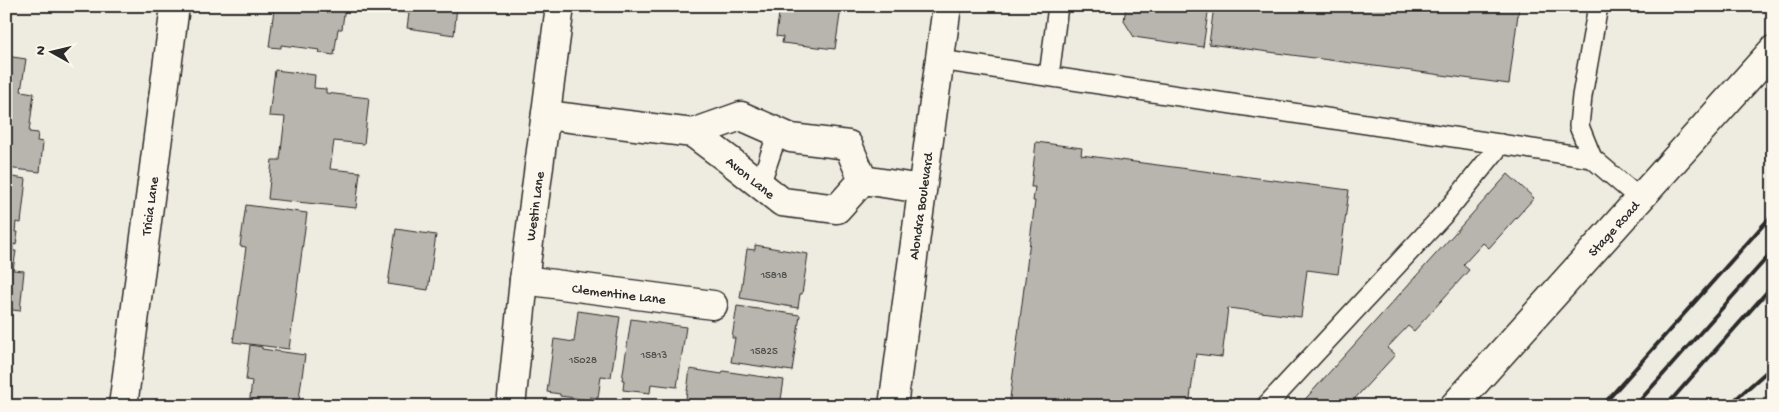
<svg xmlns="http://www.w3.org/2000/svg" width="1779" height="412" viewBox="0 0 1779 412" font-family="'Gochi Hand',sans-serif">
  <rect width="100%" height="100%" fill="#eeebe0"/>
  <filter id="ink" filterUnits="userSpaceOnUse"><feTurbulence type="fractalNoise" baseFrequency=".02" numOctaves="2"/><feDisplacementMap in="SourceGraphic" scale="10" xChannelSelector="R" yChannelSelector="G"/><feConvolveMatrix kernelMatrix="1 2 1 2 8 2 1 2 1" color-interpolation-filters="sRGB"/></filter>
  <g filter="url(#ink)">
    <g fill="#b8b5ae" stroke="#2b2b2b">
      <polygon points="279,6 345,6 342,29 338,29 334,55 319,53 320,50 281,45 281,48 269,47 274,9 279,10"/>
      <polygon points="395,6 457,6 454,35 407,28 409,13 395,12"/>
      <polygon points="780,6 839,6 839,8 841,8 835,49 782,43 783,37 776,36"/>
      <polygon points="1126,6 1209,6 1203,47 1134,37 1124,21"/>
      <polygon points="1214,6 1519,6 1509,84 1209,44"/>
      <polygon points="6,56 26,59 21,91 34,93 29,132 38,133 37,141 43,142 40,172 6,168"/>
      <polygon points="275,70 315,75 314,88 326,89 326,93 369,98 364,144 334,141 330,169 360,172 356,208 268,199 272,160 280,160 285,117 269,116"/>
      <polygon points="1036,142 1082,148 1081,155 1349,190 1338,274 1307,270 1301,317 1228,308 1222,357 1196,354 1189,406 1009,406 1035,201 1033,201 1035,187 1031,187"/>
      <polygon points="1508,174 1534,198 1489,248 1483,243 1463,265 1469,270 1414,331 1408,326 1387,348 1395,355 1348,406 1299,406"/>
      <polygon points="6,176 26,179 21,223 16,222 15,232 18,232 16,245 13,244 13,251 16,251 13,270 24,271 20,311 6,309"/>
      <polygon points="246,205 307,213 289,349 233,342 246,247 240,246"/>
      <polygon points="396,229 436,235 428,290 388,284"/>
      <polygon points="755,245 808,254 802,294 800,294 798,308 740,298 747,249 755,250"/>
      <polygon points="737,306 800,315 792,371 731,362 735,338 732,338"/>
      <polygon points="578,311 620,317 611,377 601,376 598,398 590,397 590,400 560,396 560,394 547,392 554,339 574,342"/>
      <polygon points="631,319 686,327 677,387 651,384 650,393 623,390 624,380 622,380"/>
      <polygon points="250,345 262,347 262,349 305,355 298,406 249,406 252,381 246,380"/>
      <polygon points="690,369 722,374 723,371 784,380 780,406 685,406"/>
      <polygon points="546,402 560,404 560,403 583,406 546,406"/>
    </g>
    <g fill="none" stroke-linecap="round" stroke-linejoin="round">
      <g stroke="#2b2b2b" stroke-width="22">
        <g id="service">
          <polyline points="940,60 1592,158 1640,199"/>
          <polyline points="1049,76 1058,6"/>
          <polyline points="1592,158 1579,126 1582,96 1598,6"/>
          <polyline points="760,185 778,132"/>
          <polyline points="1266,406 1446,212 1501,144"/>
        </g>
      </g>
      <g stroke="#2b2b2b" stroke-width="31">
        <g id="minor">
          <polyline points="546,115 693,133 741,116 791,138 848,145 863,180"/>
          <polyline points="693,133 729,160 782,202 837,209 863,180"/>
          <polyline points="863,180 922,189"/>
          <polyline points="524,280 713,305"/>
          <polyline points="123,406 175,6"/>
          <polyline points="511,406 524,280 560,6"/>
        </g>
      </g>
      <g stroke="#2b2b2b" stroke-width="31">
        <g id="secondary">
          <polyline points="893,406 947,6"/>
          <polyline points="1454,406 1773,50"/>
        </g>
      </g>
      <use href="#service" stroke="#fbf7ec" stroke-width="19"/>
      <use href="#minor" stroke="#fbf7ec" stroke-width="28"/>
      <use href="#secondary" stroke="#fbf7ec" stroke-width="28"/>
      <g stroke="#2b2b2b" stroke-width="4">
        <polyline points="1602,406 1773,214"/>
        <polyline points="1635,406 1773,251"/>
        <polyline points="1666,406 1773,285"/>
        <polyline points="1728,406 1773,366"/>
      </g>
    </g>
  </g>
  <g text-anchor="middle" stroke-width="4" stroke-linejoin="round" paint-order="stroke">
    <g font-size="11" fill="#4e4e4c">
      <text x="774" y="278">15818</text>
      <text x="764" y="354">15825</text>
      <text x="654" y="358">15813</text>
      <text x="583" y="363">15028</text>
    </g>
    <g font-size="14" fill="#2b2b2b" stroke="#fbf7ec">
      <text transform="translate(751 177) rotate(39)" y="5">Avon Lane</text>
      <text transform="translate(149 206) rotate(-82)" y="5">Tricia Lane</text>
      <text transform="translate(534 206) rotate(-82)" y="5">Westin Lane</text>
      <text transform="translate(920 206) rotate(-82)" y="5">Alondra Boulevard</text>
      <text transform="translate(1613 228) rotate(-48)" y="5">Stage Road</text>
      <text transform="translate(619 293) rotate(7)" y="5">Clementine Lane</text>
    </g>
  </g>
  <rect width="1779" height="412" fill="none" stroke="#fbf7ec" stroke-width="25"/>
  <rect x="12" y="12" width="1754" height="387" fill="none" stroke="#2b2b2b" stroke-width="2" filter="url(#ink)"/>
  <g transform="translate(52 52) rotate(278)" stroke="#fbf7ec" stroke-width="4" paint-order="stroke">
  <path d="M0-4L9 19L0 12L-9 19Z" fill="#2b2b2b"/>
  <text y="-8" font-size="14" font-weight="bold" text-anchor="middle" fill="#2b2b2b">N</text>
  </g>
</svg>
